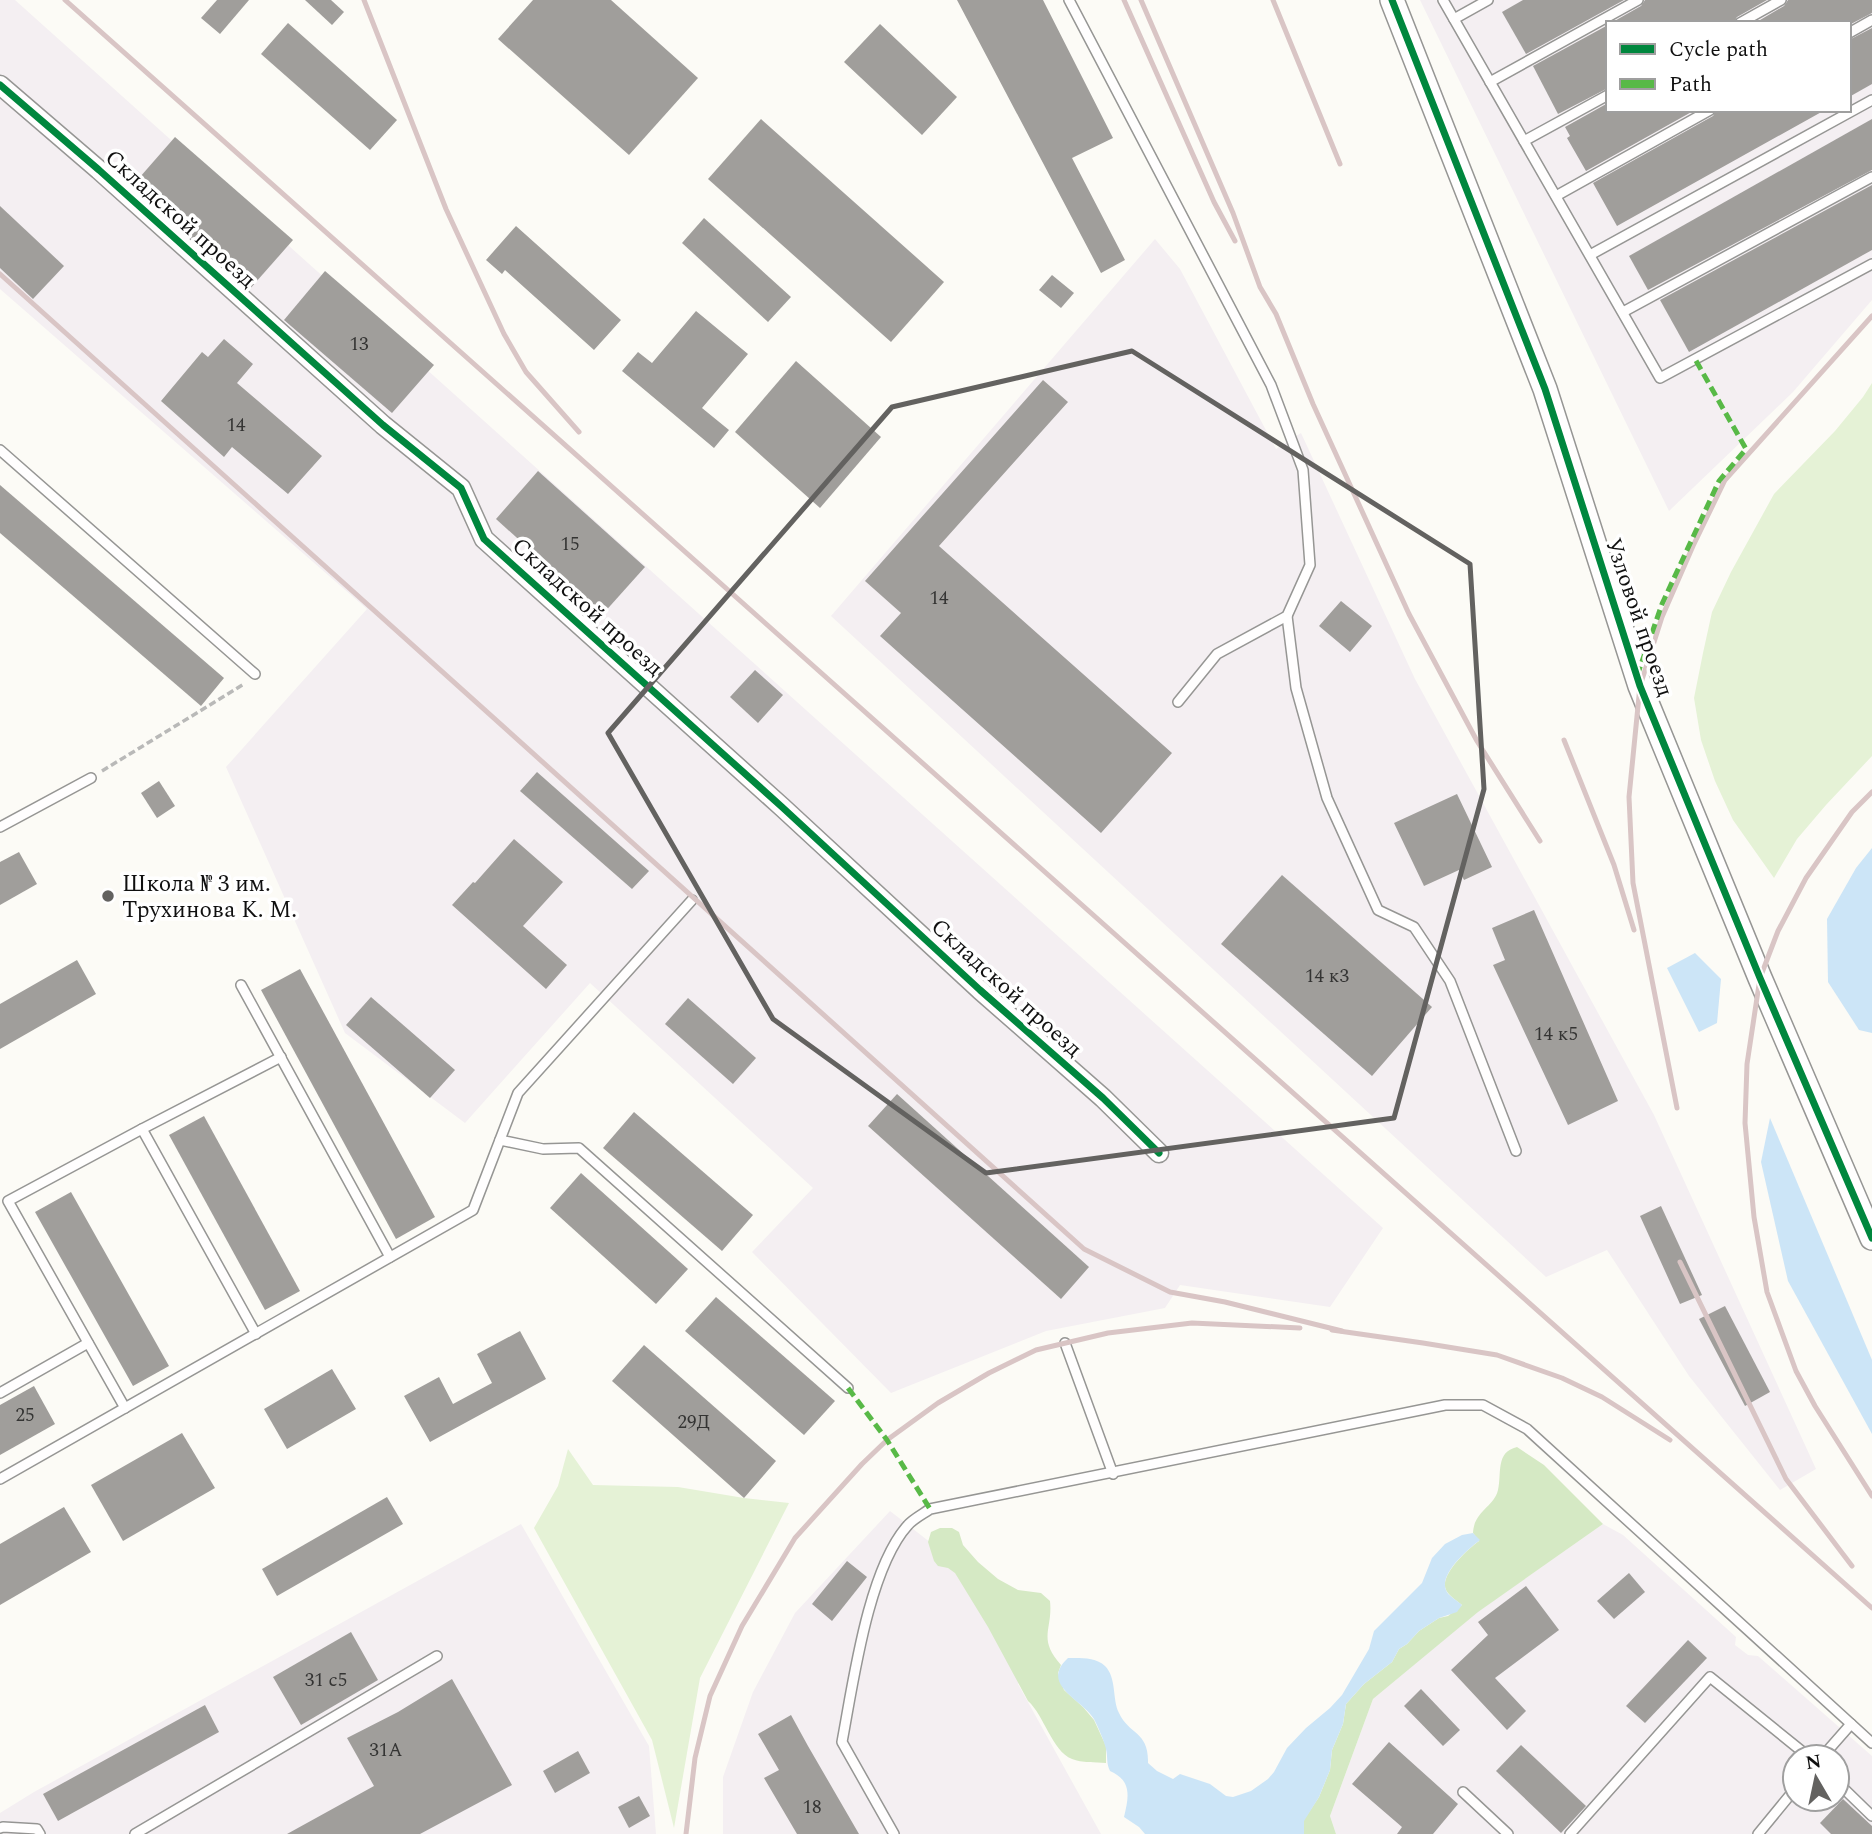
<svg xmlns="http://www.w3.org/2000/svg" width="1872" height="1834" viewBox="0 0 1872 1834" font-family="Spectral,serif">
  <rect width="100%" height="100%" fill="#fcfbf6"/>
  <g fill="#f4eff2" fill-rule="evenodd">
    <polygon points="0,0 15,0 1383,1228 1330,1307 1180,1285 1165,1308 1046,1331 891,1393 752,1252 813,1188 590,983 465,1123 345,1033 226,767 367,609 0,289"/>
    <path d="M1420 0H1872V300L1793 392 1669 511ZM1608 23H1849V110H1608Z"/>
    <polygon points="1155,239 1180,269 1276,449 1301,433 1415,679 1654,1115 1816,1469 1780,1490 1689,1376 1607,1250 1546,1277 831,616"/>
    <polygon points="890,1511 967,1571 1027,1674 1018,1684 1101,1834 723,1834 723,1777 753,1692 795,1613"/>
    <polygon points="521,1524 649,1746 656,1834 0,1834 0,1813 34,1792"/>
    <path d="M1603 1524 1623 1535 1736 1637 1735 1645 1748 1655 1758 1656 1872 1756V1834H1336L1330 1816 1373 1699 1477 1612ZM1795 1757H1837V1799H1795Z"/>
  </g>
  <g fill="#e5f2d6">
    <polygon points="1872,383 1872,756 1826,805 1797,839 1774,878 1733,820 1715,781 1701,740 1694,698 1703,653 1712,612 1731,572 1774,494 1835,431 1863,397"/>
    <polygon points="568,1449 593,1485 678,1487 744,1498 789,1503 700,1678 674,1828 652,1740 534,1528 558,1486"/>
  </g>
  <g fill="#d5e9c4">
    <path d="M1517 1447 1544 1465 1603 1524 1478 1612 1373 1699 1330 1816 1336 1834H1304L1303 1821 1319 1797 1330 1770 1332 1750 1343 1724 1346 1704 1364 1684 1392 1662 1399 1649 1407 1644 1419 1631 1439 1618 1448 1616 1462 1605C1457 1601 1449 1596 1446 1590 1439 1575 1468 1549 1479 1541L1473 1533C1474 1511 1494 1507 1498 1490 1502 1474 1495 1452 1517 1447Z"/>
    <path d="M940 1528H952L959 1532 963 1545 978 1562 998 1579 1018 1590 1041 1593 1050 1601C1053 1630 1037 1638 1061 1665L1058 1673 1064 1690 1083 1707 1094 1720 1106 1746V1763C1095 1762 1082 1763 1072 1759 1052 1751 1044 1715 1028 1701L988 1627 955 1573 948 1568 938 1566 934 1561 928 1542 931 1532Z"/>
  </g>
  <g fill="#cce5f7">
    <polygon points="1872,848 1872,1033 1859,1030 1828,982 1827,919 1856,868"/>
    <polygon points="1695,953 1721,979 1717,1023 1699,1032 1667,968"/>
    <polygon points="1770,1118 1872,1360 1872,1434 1788,1281 1761,1162"/>
    <path d="M1473 1533 1480 1540C1468 1549 1439 1574 1446 1590 1448 1596 1457 1600 1462 1605L1457 1612 1439 1618 1419 1631 1407 1644 1399 1649 1392 1662 1364 1684 1346 1704 1343 1724 1332 1750 1330 1770 1319 1797 1304 1821V1834H1145L1139 1827 1124 1817C1129 1796 1132 1781 1110 1771 1106 1763 1108 1757 1106 1749 1104 1740 1098 1727 1094 1719 1082 1699 1039 1685 1068 1658 1080 1658 1096 1657 1105 1666 1117 1678 1112 1699 1119 1713 1129 1735 1149 1731 1148 1763L1157 1771 1173 1779 1180 1774 1210 1784 1226 1796 1233 1797 1251 1791 1268 1779 1274 1772 1287 1748 1306 1728 1330 1708 1342 1695 1369 1649 1374 1631 1422 1583 1432 1558 1445 1544 1462 1535Z"/>
  </g>
  <g fill="#a09e9b">
    <polygon points="217,0 249,0 220,34 201,18"/>
    <polygon points="305,0 331,0 344,12 332,25"/>
    <polygon points="533,0 611,0 698,78 629,155 498,39"/>
    <polygon points="957,0 1043,0 1113,138 1072,158 1125,260 1101,273"/>
    <polygon points="1523,0 1624,0 1526,54 1502,12"/>
    <polygon points="1645,0 1767,0 1737,17 1733,23 1611,23 1641,6"/>
    <polygon points="1788,0 1872,0 1872,13 1849,25 1849,23 1755,23 1784,6"/>
    <polygon points="288,23 397,120 370,150 261,54"/>
    <polygon points="880,24 957,97 922,135 844,62"/>
    <polygon points="1608,25 1608,88 1558,114 1533,66"/>
    <polygon points="1872,28 1872,84 1849,97 1849,40"/>
    <polygon points="1608,103 1608,110 1695,110 1586,171 1567,138 1570,136 1565,127"/>
    <polygon points="1717,110 1825,110 1617,226 1593,183 1713,116"/>
    <polygon points="761,119 944,282 891,342 708,179"/>
    <polygon points="1872,119 1872,170 1648,290 1629,256"/>
    <polygon points="175,137 293,240 249,290 133,185"/>
    <polygon points="1872,185 1872,250 1689,352 1660,300"/>
    <polygon points="0,206 64,266 33,299 0,268"/>
    <polygon points="704,218 791,297 768,322 682,243"/>
    <polygon points="516,226 621,320 594,350 505,270 502,274 486,260"/>
    <polygon points="325,271 434,365 392,413 284,320"/>
    <polygon points="1052,275 1074,293 1061,308 1039,290"/>
    <polygon points="696,311 748,354 702,408 729,430 714,448 622,371 638,352 652,363"/>
    <polygon points="224,339 253,364 237,383 322,456 288,494 232,447 224,457 161,401 202,352 208,357"/>
    <polygon points="796,361 881,437 820,508 735,432"/>
    <polygon points="1043,380 1068,402 939,546 1172,753 1101,833 880,636 901,613 865,581"/>
    <polygon points="538,471 645,567 602,615 496,519"/>
    <polygon points="0,485 224,678 201,706 0,533"/>
    <polygon points="1341,601 1372,626 1350,652 1319,626"/>
    <polygon points="755,670 783,695 758,723 730,697"/>
    <polygon points="537,772 649,871 632,889 520,791"/>
    <polygon points="159,781 175,806 157,818 141,793"/>
    <polygon points="1457,794 1492,867 1464,880 1459,870 1424,886 1394,823"/>
    <polygon points="514,839 563,882 523,926 567,965 546,989 452,905 473,882 475,883"/>
    <polygon points="19,852 37,884 0,905 0,862"/>
    <polygon points="1282,875 1432,1007 1372,1076 1221,944"/>
    <polygon points="1534,910 1618,1101 1568,1125 1493,965 1505,960 1492,928"/>
    <polygon points="77,960 96,994 0,1049 0,1004"/>
    <polygon points="300,969 435,1217 396,1239 261,990"/>
    <polygon points="371,997 455,1070 430,1098 346,1025"/>
    <polygon points="688,998 756,1058 733,1084 665,1024"/>
    <polygon points="897,1094 1089,1267 1061,1299 868,1126"/>
    <polygon points="634,1112 753,1215 722,1251 603,1148"/>
    <polygon points="204,1116 300,1291 265,1310 169,1135"/>
    <polygon points="581,1173 688,1269 656,1304 550,1208"/>
    <polygon points="71,1192 169,1366 133,1386 35,1212"/>
    <polygon points="1661,1206 1702,1295 1680,1304 1640,1216"/>
    <polygon points="716,1297 835,1401 804,1435 685,1331"/>
    <polygon points="1725,1306 1770,1392 1745,1406 1699,1319"/>
    <polygon points="520,1331 546,1379 430,1442 404,1396 439,1377 453,1404 492,1383 477,1354"/>
    <polygon points="644,1345 776,1461 744,1498 612,1381"/>
    <polygon points="332,1369 356,1409 287,1449 264,1409"/>
    <polygon points="34,1386 55,1424 0,1455 0,1405"/>
    <polygon points="182,1433 215,1488 123,1541 91,1485"/>
    <polygon points="387,1497 403,1524 277,1596 262,1569"/>
    <polygon points="64,1507 91,1552 0,1605 0,1544"/>
    <polygon points="847,1561 867,1577 832,1621 812,1604"/>
    <polygon points="1629,1573 1645,1592 1614,1619 1597,1601"/>
    <polygon points="1526,1586 1559,1630 1495,1678 1526,1711 1507,1730 1451,1670 1488,1635 1478,1622"/>
    <polygon points="351,1632 378,1680 301,1725 273,1677"/>
    <polygon points="1688,1640 1707,1658 1645,1723 1626,1706"/>
    <polygon points="452,1679 512,1785 420,1834 287,1834 374,1786 347,1738 398,1712"/>
    <polygon points="1421,1689 1460,1730 1443,1746 1404,1706"/>
    <polygon points="205,1705 219,1732 58,1821 43,1794"/>
    <polygon points="791,1715 808,1746 859,1834 797,1834 764,1778 779,1770 758,1734"/>
    <polygon points="1389,1742 1458,1804 1433,1834 1397,1834 1402,1827 1352,1784"/>
    <polygon points="1521,1745 1586,1806 1561,1833 1496,1771"/>
    <polygon points="578,1751 590,1773 555,1793 543,1771"/>
    <polygon points="639,1796 650,1816 629,1828 618,1807"/>
    <polygon points="1843,1799 1872,1826 1872,1834 1831,1834 1820,1823"/>
  </g>
  <g fill="none" stroke-linecap="round" stroke-linejoin="round">
    <g stroke="#969694" stroke-width="12">
      <g id="service">
        <polyline points="1069,0 1271,385 1303,470 1310,565 1287,616 1217,654 1178,702"/>
        <polyline points="1443,0 1660,378 1872,264"/>
        <polyline points="1454,19 1488,0"/>
        <polyline points="1740,23 1781,0"/>
        <polyline points="1849,33 1872,20"/>
        <polyline points="1490,82 1638,0"/>
        <polyline points="1524,141 1608,95"/>
        <polyline points="1556,196 1710,110"/>
        <polyline points="1590,255 1872,100"/>
        <polyline points="1623,312 1872,177"/>
        <polyline points="0,450 255,674"/>
        <polyline points="1287,616 1296,688 1327,798 1378,910 1414,927 1450,981 1516,1151"/>
        <polyline points="0,827 91,778"/>
        <polyline points="241,985 390,1257"/>
        <polyline points="142,1129 281,1057"/>
        <polyline points="500,1140 543,1149 579,1148 848,1388"/>
        <polyline points="1065,1343 1113,1474"/>
        <polyline points="0,1393 88,1343"/>
        <polyline points="125,1408 8,1201 142,1129 256,1334"/>
        <polyline points="0,1479 473,1210 518,1093 692,900"/>
        <polyline points="1822,1757 1851,1724"/>
        <polyline points="1837,1782 1872,1816"/>
        <polyline points="1463,1792 1508,1834"/>
        <polyline points="0,1828 3,1827 37,1829 40,1834"/>
        <polyline points="135,1834 437,1656"/>
        <path d="M894 1834 842 1742C853 1684 868 1569 908 1525 913 1519 923 1514 930 1509L1445 1405H1483L1527 1429 1872 1743"/>
        <polyline points="1570,1834 1710,1677 1809,1757"/>
        <polyline points="1758,1834 1795,1789"/>
      </g>
    </g>
    <g stroke="#969694" stroke-width="21">
      <polyline id="minor" points="0,85 99,170 383,425 461,488 484,539 782,807 980,990 1103,1098 1159,1153"/>
    </g>
    <g stroke="#969694" stroke-width="26">
      <polyline id="tertiary" points="1392,0 1545,389 1640,686 1760,978 1872,1238"/>
    </g>
    <polyline stroke="#b9b9b8" stroke-width="3.5" stroke-dasharray="7 3.5" stroke-linecap="butt" points="102,771 244,684"/>
    <use href="#service" stroke="#fffefe" stroke-width="9"/>
    <use href="#minor" stroke="#fffefe" stroke-width="18"/>
    <use href="#tertiary" stroke="#fffefe" stroke-width="23"/>
    <g stroke="#d9c5c5" stroke-width="5">
      <polyline points="65,0 1872,1608"/>
      <polyline points="364,0 446,209 504,334 526,372 579,432"/>
      <polyline points="1124,0 1214,202 1235,241"/>
      <polyline points="1141,0 1233,213 1260,287 1276,314 1313,404 1409,614 1477,741 1540,841"/>
      <polyline points="1273,0 1340,164"/>
      <polyline points="0,274 1084,1249 1170,1292 1225,1302 1342,1331"/>
      <polyline points="1564,740 1614,865 1634,930"/>
      <polyline points="1872,792 1852,812 1806,878 1778,931 1760,978 1747,1064 1745,1123 1754,1217 1767,1292 1796,1371 1815,1406 1872,1496"/>
      <polyline points="1677,1108 1633,883 1629,797 1640,686 1662,617 1693,546 1725,480 1872,316"/>
      <polyline points="1680,1262 1786,1479 1852,1566"/>
      <polyline points="1332,1330 1423,1343 1497,1355 1562,1378 1602,1397 1670,1440"/>
      <polyline points="686,1834 695,1758 710,1696 742,1626 795,1538 862,1464 887,1440 938,1403 989,1373 1036,1350 1108,1333 1192,1323 1300,1328"/>
    </g>
    <g stroke="#58b947" stroke-width="5" stroke-dasharray="10 5" stroke-linecap="butt">
      <polyline points="1637,676 1662,604 1719,481 1746,449 1695,359"/>
      <polyline points="848,1388 887,1440 930,1509"/>
    </g>
    <g stroke="#fff" stroke-width="11">
      <g id="cycleway">
        <polyline points="1392,0 1545,389 1640,686 1760,978 1872,1238"/>
        <polyline points="0,85 99,170 383,425 461,488 484,539 782,807 980,990 1103,1098 1159,1153"/>
      </g>
    </g>
    <use href="#cycleway" stroke="#00873e" stroke-width="7"/>
  </g>
  <path fill="none" stroke="#636260" stroke-width="5" stroke-linejoin="round" d="M1132 351 1470 564 1484 789 1394 1118 986 1173 773 1019 608 733 892 407Z"/>
  <circle fill="#636260" stroke="#fff" stroke-width="2.5" cx="108" cy="896" r="7"/>
  <g text-anchor="middle" stroke-width="7" stroke-linejoin="round" paint-order="stroke">
    <g font-size="19" fill="#343433">
      <text x="359" y="350">13</text>
      <text x="236" y="431">14</text>
      <text x="570" y="550">15</text>
      <text x="939" y="604">14</text>
      <text x="1327" y="982">14 к3</text>
      <text x="1556" y="1040">14 к5</text>
      <text x="25" y="1421">25</text>
      <text x="694" y="1428">29Д</text>
      <text x="326" y="1686">31 с5</text>
      <text x="386" y="1756">31А</text>
      <text x="812" y="1813">18</text>
    </g>
    <g font-size="23" fill="#101010" stroke="#fff">
      <text transform="translate(181 218) rotate(42)" y="8">Складской проезд</text>
      <text transform="translate(588 606) rotate(42)" y="8">Складской проезд</text>
      <text transform="translate(1640 617) rotate(71)" y="8">Узловой проезд</text>
      <text transform="translate(1007 987) rotate(42)" y="8">Складской проезд</text>
    </g>
    <g font-size="23" fill="#101010" stroke="#fff" text-anchor="start">
      <text x="122" y="891">Школа № 3 им.<tspan x="122" dy="26">Трухинова К. М.</tspan></text>
    </g>
  </g>
  <rect x="1606" y="21" width="245" height="91" fill="#ffffff" stroke="#9f9f9f" stroke-width="2"/>
  <rect x="1620" y="44" width="35" height="10" fill="#00873e" stroke="#9f9f9f" stroke-width="2"/>
  <text x="1669" y="56" font-size="21" fill="#101010">Cycle path</text>
  <rect x="1620" y="79" width="35" height="10" fill="#58b947" stroke="#9f9f9f" stroke-width="2"/>
  <text x="1669" y="91" font-size="21" fill="#101010">Path</text>
  <g transform="translate(1816 1778) rotate(351)"><circle r="33" fill="#ffffff" stroke="#9f9f9f" stroke-width="2"/>
  <path d="M0-5L12 26L0 18L-12 26Z" fill="#636260"/>
  <text y="-10" font-size="19" font-weight="bold" text-anchor="middle" fill="#101010">N</text>
  </g>
</svg>
